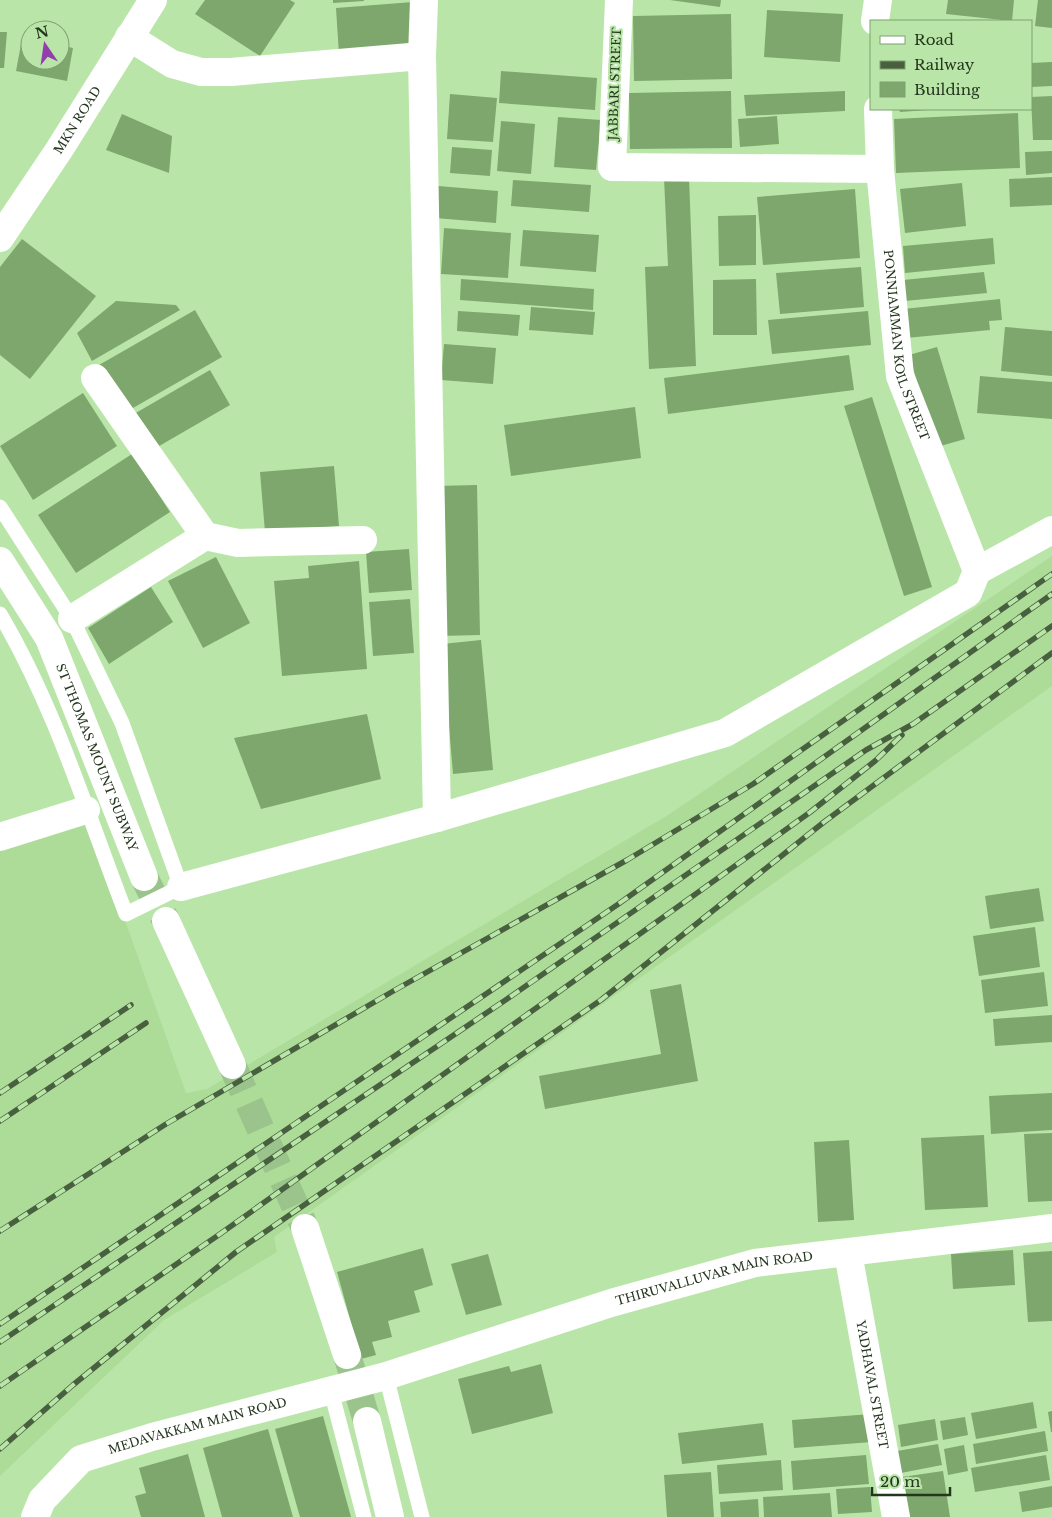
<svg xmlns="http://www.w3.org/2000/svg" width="1052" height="1517" viewBox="0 0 1052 1517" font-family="'Libre Baskerville',serif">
  <rect width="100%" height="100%" fill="#b9e6a8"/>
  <polygon fill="#acdc98" points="1052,556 1052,686 274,1237 277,1252 164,1320 0,1476 0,835 86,810 186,1093 207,1089 668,815"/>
  <g fill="#7da76c">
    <polygon points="205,0 290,0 295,3 260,56 195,14"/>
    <polygon points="333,0 364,0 364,1 333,3"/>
    <polygon points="670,0 721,0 720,7"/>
    <polygon points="948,0 1014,0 1012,21 946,14"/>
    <polygon points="1038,0 1052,0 1052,28 1035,26"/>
    <polygon points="413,2 416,50 339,55 336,8"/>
    <polygon points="767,10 843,14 840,62 764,57"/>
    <polygon points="731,14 732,79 634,81 633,16"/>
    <polygon points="0,32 7,32 4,68 0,68"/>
    <polygon points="22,39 30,40 30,60 60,60 60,45 73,48 67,81 16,71"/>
    <polygon points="1052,62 1052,86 1031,87 1031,63"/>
    <polygon points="501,71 597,78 595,110 499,103"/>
    <polygon points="731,91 732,148 630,149 629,93"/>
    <polygon points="845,91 845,111 746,116 744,95"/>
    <polygon points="450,94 497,98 493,142 447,139"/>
    <polygon points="1052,96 1052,140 1033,140 1031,97"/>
    <polygon points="899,109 928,109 928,110 900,112"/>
    <polygon points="1018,113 1020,168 896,173 894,119"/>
    <polygon points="122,114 172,136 169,173 106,150"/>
    <polygon points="777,116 779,144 740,147 738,119"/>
    <polygon points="558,117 601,120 596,170 554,167"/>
    <polygon points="501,121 535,124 531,174 497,171"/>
    <polygon points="452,147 492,150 490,176 450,173"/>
    <polygon points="1052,151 1052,173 1026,175 1025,152"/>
    <polygon points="689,177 696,366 649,369 645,267 668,266 664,178"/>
    <polygon points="1052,177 1052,205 1010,207 1009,179"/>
    <polygon points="513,180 591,185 589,212 511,206"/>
    <polygon points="962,183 966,226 905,233 900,189"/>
    <polygon points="438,186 498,191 496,223 435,218"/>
    <polygon points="855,189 860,258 763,265 757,197"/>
    <polygon points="756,215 756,265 719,266 718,216"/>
    <polygon points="444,228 511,233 508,278 441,274"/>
    <polygon points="523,230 599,235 596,272 520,266"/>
    <polygon points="993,238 995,264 905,273 903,246"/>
    <polygon points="22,239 96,296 30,379 0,355 0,267"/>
    <polygon points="861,267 864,307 780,314 776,273"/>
    <polygon points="984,272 987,293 905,301 903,280"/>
    <polygon points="461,279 594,289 593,310 460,300"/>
    <polygon points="756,279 757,335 713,335 713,280"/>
    <polygon points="1000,299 1002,320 989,321 990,330 906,338 903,309"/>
    <polygon points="116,301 176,305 180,310 92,361 77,333"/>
    <polygon points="531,307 595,312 593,335 529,330"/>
    <polygon points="195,310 222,357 126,412 99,365"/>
    <polygon points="458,311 520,315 518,336 457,331"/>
    <polygon points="868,311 871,345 772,354 768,320"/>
    <polygon points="1005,327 1052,331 1052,376 1001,371"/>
    <polygon points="444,344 496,348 493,384 441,380"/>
    <polygon points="937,347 965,439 937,447 909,355"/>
    <polygon points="849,355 854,390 668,414 664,378"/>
    <polygon points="210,370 230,405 154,449 134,414"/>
    <polygon points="980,376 1052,382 1052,419 977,413"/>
    <polygon points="83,393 117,446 33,500 0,446"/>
    <polygon points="872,397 932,587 904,596 844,406"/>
    <polygon points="635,407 641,458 511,476 504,425"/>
    <polygon points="132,454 170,512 76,573 38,515"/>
    <polygon points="334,466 339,526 265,532 260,472"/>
    <polygon points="477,485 480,635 439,636 435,486"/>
    <polygon points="409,549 412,590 369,593 366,552"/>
    <polygon points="216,557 250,623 203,648 168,581"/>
    <polygon points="359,561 367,669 282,676 274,581 309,578 308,566"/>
    <polygon points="151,587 173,622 109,664 88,628"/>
    <polygon points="410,599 414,653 373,656 369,602"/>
    <polygon points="481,640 493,770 453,774 442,644"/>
    <polygon points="367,714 381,779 261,809 234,738"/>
    <polygon points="1039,888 1044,921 990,929 985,896"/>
    <polygon points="1035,927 1040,967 979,976 973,936"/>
    <polygon points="1044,972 1048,1006 985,1013 981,980"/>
    <polygon points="681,984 698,1081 545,1109 539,1076 661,1054 650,990"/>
    <polygon points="1052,1015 1052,1042 995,1046 993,1019"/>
    <polygon points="1052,1093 1052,1130 991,1134 989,1096"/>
    <polygon points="1052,1133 1052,1201 1028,1202 1024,1134"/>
    <polygon points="984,1135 988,1207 925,1210 921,1138"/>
    <polygon points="849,1140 854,1220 818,1222 814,1142"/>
    <polygon points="423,1248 433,1285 414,1291 420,1312 388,1321 392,1337 372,1342 376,1355 361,1359 337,1272"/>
    <polygon points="1013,1250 1015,1285 953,1289 951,1254"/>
    <polygon points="1052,1251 1052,1321 1028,1322 1023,1253"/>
    <polygon points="488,1254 502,1305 466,1315 451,1264"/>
    <polygon points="541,1364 553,1413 472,1434 458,1379 509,1366 511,1372"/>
    <polygon points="1033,1402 1037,1428 976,1439 971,1413"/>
    <polygon points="1052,1411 1052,1432 1051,1432 1048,1412"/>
    <polygon points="871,1414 872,1442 794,1448 792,1420"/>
    <polygon points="323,1416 351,1517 300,1517 275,1429"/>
    <polygon points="965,1417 968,1435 943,1440 940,1421"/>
    <polygon points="935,1419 938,1440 901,1447 898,1425"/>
    <polygon points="763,1423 767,1455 682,1464 678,1433"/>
    <polygon points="268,1429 293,1517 222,1517 203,1448"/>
    <polygon points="1045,1431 1048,1451 976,1464 973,1444"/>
    <polygon points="938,1444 942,1465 901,1473 897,1451"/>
    <polygon points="964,1445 968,1471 948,1475 944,1449"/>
    <polygon points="188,1454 205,1517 141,1517 135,1496 146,1493 139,1468"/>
    <polygon points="866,1455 869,1484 793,1490 791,1461"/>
    <polygon points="1046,1455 1050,1480 975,1492 971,1468"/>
    <polygon points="781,1460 783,1490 719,1494 717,1465"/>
    <polygon points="943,1471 950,1517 902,1517 895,1478"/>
    <polygon points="711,1472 714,1517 667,1517 664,1475"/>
    <polygon points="1052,1486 1052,1507 1022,1512 1019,1492"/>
    <polygon points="870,1487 872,1512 838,1514 836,1489"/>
    <polygon points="830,1493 832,1517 764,1517 763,1497"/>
    <polygon points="758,1499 759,1517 721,1517 720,1502"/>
  </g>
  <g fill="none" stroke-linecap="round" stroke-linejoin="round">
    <g stroke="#9bc38c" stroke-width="28" stroke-dasharray="28 14" stroke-linecap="butt">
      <polyline points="144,877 166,921"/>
      <polyline points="232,1065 305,1228"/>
      <polyline points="347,1355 367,1421"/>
    </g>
    <g stroke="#fff" stroke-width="15">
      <path d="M0 507 72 619 122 723 181 887 126 914C87 813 55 707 0 614"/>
      <polyline points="386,1376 422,1517"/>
      <polyline points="331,1391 364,1517"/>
    </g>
    <g stroke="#fff" stroke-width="28">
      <polyline points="424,0 422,56 437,818"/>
      <polyline points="619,0 612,167 880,169"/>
      <polyline points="875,21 878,0"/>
      <polyline points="129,37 172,64 201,72 231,72 422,56"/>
      <path id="s1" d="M878 109 880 169 900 376 977 571"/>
      <polyline points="95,378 205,536"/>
      <polyline points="72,619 205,536 238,543 363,540"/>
      <polyline points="0,837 86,810"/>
      <polyline points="181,887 437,818 725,733 968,593 977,571 1052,530"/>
      <path id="s2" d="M848 1253 896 1517"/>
      <path id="s3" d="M35 1517 42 1500 81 1459 152 1437 386 1376 611 1303 755 1263 1052 1228"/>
    </g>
    <path stroke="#fff" stroke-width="28" id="s4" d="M0 238 59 150 153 0"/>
    <g stroke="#fff" stroke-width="28">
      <path id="s5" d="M0 561 49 638 144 877"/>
      <polyline points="166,921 232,1065"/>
      <polyline points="305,1228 347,1355"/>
      <polyline points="367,1421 390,1517"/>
    </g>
    <g stroke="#48603f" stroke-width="5.5">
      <g id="rail">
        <polyline points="0,1093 131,1005"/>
        <polyline points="0,1121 146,1023"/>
        <polyline points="0,1231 166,1124 395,990 627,860 753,784 1052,574"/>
        <polyline points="0,1324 617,905 1052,594"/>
        <polyline points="0,1342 507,999 866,750 913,724 1052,626"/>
        <polyline points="0,1386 220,1234 809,813 875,761 902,735"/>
        <polyline points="0,1449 73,1385 236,1252 601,1000 824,822 1052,653"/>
      </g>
    </g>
    <use href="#rail" stroke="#b9e6a8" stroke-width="4" stroke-dasharray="11" stroke-linecap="butt"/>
  </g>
  <g text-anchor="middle" stroke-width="4" stroke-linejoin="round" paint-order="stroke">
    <g font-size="12" fill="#25361e" stroke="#b9e6a8">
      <text transform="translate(615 84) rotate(-88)" y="4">JABBARI STREET</text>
      <text dy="4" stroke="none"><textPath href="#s4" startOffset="141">MKN ROAD</textPath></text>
      <text dy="4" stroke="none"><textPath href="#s1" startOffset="239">PONNIAMMAN KOIL STREET</textPath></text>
      <text dy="4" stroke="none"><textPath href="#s5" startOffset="220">ST THOMAS MOUNT SUBWAY</textPath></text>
      <text dy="4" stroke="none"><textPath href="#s3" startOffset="734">THIRUVALLUVAR MAIN ROAD</textPath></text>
      <text dy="4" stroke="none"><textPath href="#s2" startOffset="134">YADHAVAL STREET</textPath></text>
      <text dy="4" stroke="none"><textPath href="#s3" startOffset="196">MEDAVAKKAM MAIN ROAD</textPath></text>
    </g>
  </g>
  <rect x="870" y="20" width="162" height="90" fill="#b9e6a8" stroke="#7ea071"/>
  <rect x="880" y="36" width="25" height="8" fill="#ffffff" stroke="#7ea071"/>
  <text x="914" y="45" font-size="15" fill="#25361e">Road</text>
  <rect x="880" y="61" width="25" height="8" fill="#48603f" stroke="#7ea071"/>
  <text x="914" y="70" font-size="15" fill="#25361e">Railway</text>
  <rect x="880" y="82" width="25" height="15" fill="#7da76c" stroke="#7ea071"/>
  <text x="914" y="95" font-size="15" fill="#25361e">Building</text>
  <g transform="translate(45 45) rotate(347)"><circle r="24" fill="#b9e6a8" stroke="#7ea071"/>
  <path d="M0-4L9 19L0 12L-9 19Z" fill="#923fad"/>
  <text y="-8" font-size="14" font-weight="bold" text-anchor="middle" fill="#25361e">N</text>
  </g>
  <path d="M872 1487v8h78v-8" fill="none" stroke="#25361e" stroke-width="2.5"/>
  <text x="880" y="1487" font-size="15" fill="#25361e" stroke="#b9e6a8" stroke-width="4" paint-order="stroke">20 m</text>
</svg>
